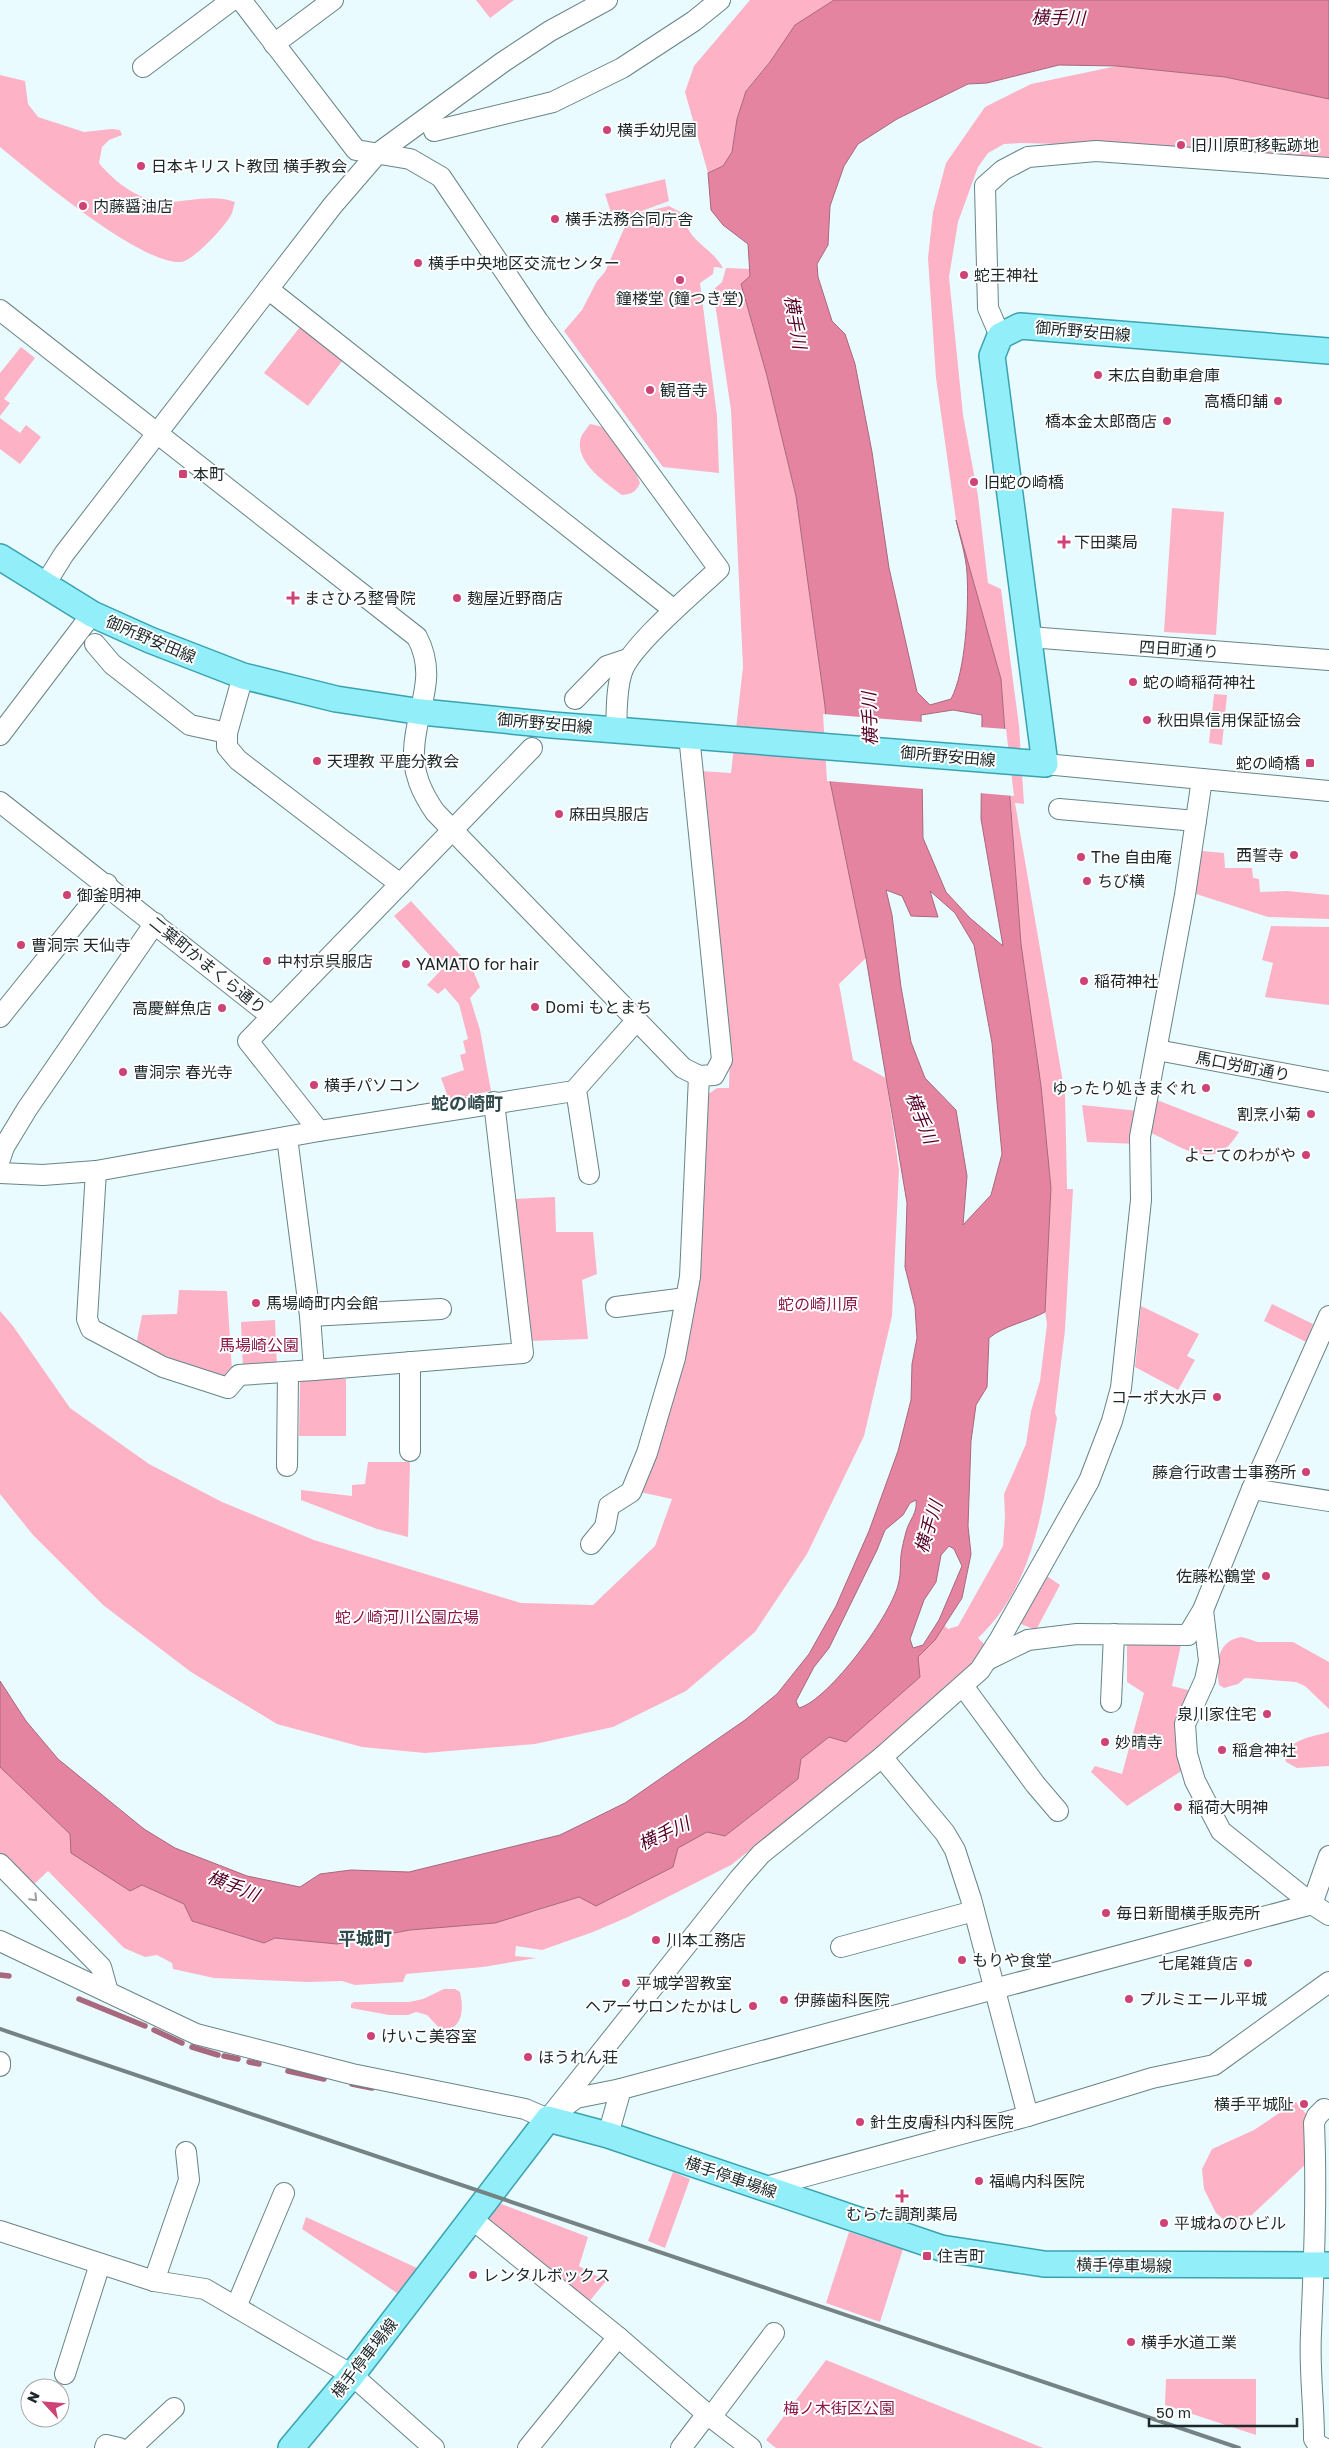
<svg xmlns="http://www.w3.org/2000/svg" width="1329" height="2448" viewBox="0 0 1329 2448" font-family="'Golos Text','Noto Sans JP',sans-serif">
  <rect width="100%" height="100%" fill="#e9fbfe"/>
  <g fill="#fdb2c6">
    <polygon points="476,0 514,0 490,18"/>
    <polygon points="750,0 834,0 795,25 770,62 746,90 737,119 732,152 723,166 708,173 685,92 694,66"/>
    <path d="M1117 66 1225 77 1329 99V159L1102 145 1020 143 1004 144 988 153 978 167 958 222 949 277 963 415 978 496 988 583 1001 589 1019 726 1024 804 1015 803 1065 1094 1067 1189H1073L1065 1330 1055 1413 1057 1418C1044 1495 1039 1581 978 1638L986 1646 957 1680 923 1714 731 1865 628 1917 593 1932 542 1950 516 1946 515 1956 536 1958 483 1967 406 1974 403 1982 355 1985 342 1981 308 1982 214 1978 173 1969 172 1963 157 1955 145 1957 124 1948 48 1871 31 1887 0 1864V1767L70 1834 142 1885 184 1904 192 1921 264 1943 275 1938 337 1944 410 1930 533 1912 579 1897 707 1832 725 1836 798 1779 801 1759C829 1737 854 1715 880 1691 903 1671 927 1651 944 1625L948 1629 958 1626 1003 1546 1005 1517 1004 1494 1026 1444 1031 1411 1040 1381 1047 1324 1045 1312 1051 1188 1041 1086 1021 944 1001 679 956 520 936 378 928 258 933 212 946 163 985 107 1031 84Z"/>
    <path d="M0 75 25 81 28 104 38 117 84 132 112 129 120 130 122 135 109 140 102 147 99 163C115 183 142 203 169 202 190 201 214 194 235 202 234 205 233 210 232 213 227 225 193 261 181 262 141 265 33 174 0 147Z"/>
    <polygon points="665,179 669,201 631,215 616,228 605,194"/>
    <path d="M669 206 682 213C690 245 709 244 723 268L714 267 713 274 700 283 717 416 719 473 663 467 564 331 582 310 597 281 605 272 626 224 640 213Z"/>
    <polygon points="726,268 750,269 750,276 741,284 767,376 796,496 825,706 830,781 866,958 839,984 853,1060 886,1078 899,1170 892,1316 864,1436 807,1554 755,1632 686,1691 613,1727 535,1744 425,1753 362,1747 277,1724 191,1672 103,1605 33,1535 0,1494 0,1311 13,1326 70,1408 149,1464 222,1502 314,1540 521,1603 593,1605 655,1546 672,1499 640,1492 669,1407 707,1095 717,1088 729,1088 730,1050 699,771 731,773 743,667 731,410 713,290 722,282"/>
    <polygon points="300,327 343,360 308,406 264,373"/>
    <polygon points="21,347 35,358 4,399 10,403 0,416 0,373"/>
    <polygon points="0,418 20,433 26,425 41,437 20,464 0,449"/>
    <path d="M590 424C595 425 601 426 605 429 620 442 633 465 640 483 636 492 632 494 622 495 606 483 573 461 581 437 583 433 587 428 590 424Z"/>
    <polygon points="1172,508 1224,512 1216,635 1164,632"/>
    <polygon points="1214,694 1227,695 1222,745 1209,743"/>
    <polygon points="1202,851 1224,853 1225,868 1252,868 1253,878 1259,879 1260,892 1287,891 1329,895 1329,919 1268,917 1193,893"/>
    <polygon points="411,901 472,968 480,987 470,998 480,1030 491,1091 449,1100 441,1078 464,1070 460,1055 466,1053 463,1041 468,1039 459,1004 445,988 438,994 427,985 442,969 394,916"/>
    <polygon points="1271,926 1329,927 1329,1005 1265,997 1273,963 1262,960"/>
    <path d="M1157 1100 1239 1132C1214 1174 1185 1148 1151 1133Z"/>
    <polygon points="1082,1105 1139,1111 1137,1144 1087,1142"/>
    <polygon points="555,1197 556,1232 593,1232 597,1274 582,1280 588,1339 529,1341 513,1199"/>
    <polygon points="179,1290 227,1291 232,1371 224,1379 136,1345 142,1315 177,1314"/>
    <polygon points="1272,1304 1313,1324 1306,1342 1264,1321"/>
    <polygon points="1141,1306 1199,1334 1187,1356 1195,1360 1178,1390 1135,1367"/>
    <polygon points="275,1320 277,1368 243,1369 241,1322"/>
    <polygon points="300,1379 346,1379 346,1436 299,1436"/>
    <polygon points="368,1462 410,1462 408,1537 377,1529 301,1500 301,1490 352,1496 352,1485 365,1484"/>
    <polygon points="1044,1574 1060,1585 1036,1630 1016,1622"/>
    <path d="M1242 1637 1258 1642H1293L1329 1662V1709L1305 1686 1296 1682 1245 1678 1238 1684 1224 1688 1219 1685C1215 1663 1218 1640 1242 1637Z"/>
    <polygon points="1127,1639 1182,1640 1172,1686 1192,1691 1183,1770 1127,1806 1091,1772 1095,1766 1122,1774 1144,1693 1127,1682"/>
    <path d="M1329 1732V1766L1297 1768 1286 1762 1284 1756C1292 1738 1312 1737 1329 1732Z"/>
    <path d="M444 1989H455L460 1992C464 2010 463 2027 443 2032L427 2015 416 2012 408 2015H389L351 2008V2004L354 2002H409L423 1999Z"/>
    <polygon points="1296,2102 1308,2116 1307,2163 1236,2230 1216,2213 1204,2189 1202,2169 1212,2149 1254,2130"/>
    <polygon points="673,2172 690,2179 665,2248 648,2241"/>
    <polygon points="496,2202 588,2237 579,2266 606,2281 588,2303 482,2221"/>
    <polygon points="306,2217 417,2268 397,2293 302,2229"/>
    <polygon points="849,2232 903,2249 880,2322 826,2303"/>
    <polygon points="826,2360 1043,2448 776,2448 766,2440"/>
    <polygon points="1166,2379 1256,2379 1256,2435 1165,2405"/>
  </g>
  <path fill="#e484a0" stroke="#a8687d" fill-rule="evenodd" d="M834 0H1329V99L1225 77 1117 66 1059 65 987 83 968 84 897 119 858 144 844 166 830 206 828 245 817 264 818 277 832 321 845 334 855 364 872 452 889 568 917 692 930 705 951 699C966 671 969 606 967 573 966 556 960 537 956 520L1001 679 1021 944 1041 1086 1051 1188 1045 1312C1027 1322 1005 1325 989 1338L987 1387 976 1405 971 1441 968 1526 971 1554 962 1598 935 1640 918 1657 920 1677 846 1742 829 1737 801 1759 798 1779 725 1836 707 1832 678 1848 673 1867 596 1906 579 1897 495 1923 410 1930 337 1944 275 1938 264 1943 192 1921 184 1904 142 1885 130 1891 71 1853 70 1834 0 1767V1681L26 1721 58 1759 144 1829 175 1848 247 1876 300 1887 320 1874 351 1870 409 1872 560 1835 625 1803 745 1720 777 1694 809 1654 836 1606 869 1531 898 1451 911 1400 912 1364 917 1338 915 1307 905 1267 907 1203 866 958 830 781 825 706 796 496 767 376 741 284 750 276 748 244 723 225 711 210 708 173 723 166 732 152 737 119 746 91 770 62 795 25ZM953 710 982 715 981 819 1003 946 970 918 946 892 923 838 921 715ZM886 890 902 896 911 916 938 917 930 891 955 913 974 945 992 1043 997 1102 1002 1154 991 1195 963 1225 967 1176 956 1110 925 1078 911 1042 901 987 892 915ZM916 1500C918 1513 909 1520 906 1532 904 1540 902 1547 901 1555 900 1563 901 1573 899 1581 894 1612 829 1700 799 1708L796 1701 814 1667 829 1648 877 1550 885 1530 903 1515 910 1503ZM949 1546 954 1549 962 1566 939 1620 923 1645 913 1648 910 1639 924 1600 936 1582 941 1555Z"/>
  <g fill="#e9fbfe">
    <polygon points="823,714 923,722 923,789 827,781"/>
    <polygon points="979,727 1006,729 1014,796 979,793"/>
  </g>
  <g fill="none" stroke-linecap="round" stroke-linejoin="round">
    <g stroke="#a8687d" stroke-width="5.5">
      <polyline points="0,1975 9,1976"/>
      <polyline points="79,1999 145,2026"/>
      <polyline points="154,2030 182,2043"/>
      <polyline points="192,2047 218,2055"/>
      <polyline points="224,2056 238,2059"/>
      <polyline points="249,2062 259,2064"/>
      <polyline points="288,2071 324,2079"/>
      <polyline points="352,2084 372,2088"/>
    </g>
    <g stroke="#688488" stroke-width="22">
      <g id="minor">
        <path d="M241 0 356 150 410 159 441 177 538 321 719 569C697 590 630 646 622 672 616 689 617 711 616 729"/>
        <polyline points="274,44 333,0"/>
        <polyline points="143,67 232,0"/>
        <polyline points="434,131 553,102 622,68 694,21 720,0"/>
        <polyline points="268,289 674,610"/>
        <path d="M0 310 417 637C439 679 415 709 414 751 413 774 422 793 435 812L683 1068 699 1076 714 1075 722 1060 689 735"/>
        <polyline points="1000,336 988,308 985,186 1003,170 1028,157 1096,151 1329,168"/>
        <polyline points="44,586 64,554 333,205 377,154 503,62 550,31 607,0"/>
        <polyline points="1029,637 1329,660"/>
        <polyline points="95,644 112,664 190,725 227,733"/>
        <polyline points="243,676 227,733 227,747 238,760 400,884"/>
        <polyline points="575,699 607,666 628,659"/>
        <polyline points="0,735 92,614"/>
        <polyline points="1045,764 1329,791"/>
        <polyline points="0,802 271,1016"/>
        <polyline points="1059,809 1196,821"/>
        <polyline points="0,1017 107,884"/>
        <polyline points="1157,1050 1329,1082"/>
        <polyline points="574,1091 577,1096 589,1174"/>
        <polyline points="319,1131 248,1041 532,748"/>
        <polyline points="287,1137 310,1316 314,1370 523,1353 494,1102"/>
        <polyline points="0,1159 4,1147 27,1109 155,923"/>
        <polyline points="96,1171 87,1319 91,1329 163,1367 228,1388 239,1375 314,1370"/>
        <polyline points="0,1173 43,1175 96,1171 319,1131 574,1091 636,1021"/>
        <polyline points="616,1307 686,1298"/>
        <polyline points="310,1316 441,1309"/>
        <polyline points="410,1451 410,1362"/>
        <polyline points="287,1466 288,1372"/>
        <polyline points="1252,1489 1329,1501"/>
        <polyline points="591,1544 605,1527 609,1506 631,1492 647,1453 675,1358 690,1277 699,1076"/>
        <polyline points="1203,1610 1209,1661 1205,1680 1185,1724 1187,1754 1195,1781 1221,1831 1312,1904 1329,1915"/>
        <polyline points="989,1659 1028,1640 1077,1634 1188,1635 1203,1610 1252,1489 1329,1316"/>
        <polyline points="963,1686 1035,1784 1058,1811"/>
        <polyline points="1111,1702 1114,1634"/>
        <polyline points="882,1757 945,1833 955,1850 971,1899 1028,2116"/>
        <polyline points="0,1864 101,1967 108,1992"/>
        <polyline points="1312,1904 1329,1856"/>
        <polyline points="0,1941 196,2034 352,2074 525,2109 548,2119"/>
        <polyline points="841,1947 974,1911"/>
        <polyline points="0,2062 0,2066"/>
        <path d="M1324 2109 1317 2116 1314 2123C1317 2194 1314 2263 1311 2333 1309 2368 1314 2404 1314 2439L1318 2445 1324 2448"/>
        <polyline points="560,2110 576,2098 621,2089"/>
        <polyline points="548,2119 739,1879 761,1854 882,1757 980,1670 1000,1639 1089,1481 1112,1421 1121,1388 1141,1200 1140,1137 1185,895 1202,779"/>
        <polyline points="608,2135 621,2089 1312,1904"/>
        <polyline points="762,2188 1028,2116 1152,2078 1214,2065 1329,1982"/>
        <polyline points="472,2219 618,2337 707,2414 751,2448"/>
        <polyline points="0,2231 154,2281 205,2289 352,2375 434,2448"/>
        <polyline points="154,2281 189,2180 186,2152"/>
        <polyline points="236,2307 284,2193"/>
        <polyline points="65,2374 100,2264"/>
        <polyline points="711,2417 774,2333"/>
        <polyline points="105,2448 106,2445 119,2448"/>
        <polyline points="131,2448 174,2408"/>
        <polyline points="528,2448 618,2337"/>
        <polyline points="681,2448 707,2414"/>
      </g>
    </g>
    <g stroke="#3aa2af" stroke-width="28">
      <g id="major">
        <polyline points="0,557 92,614 150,640 243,676 336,699 422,712 552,725 1045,764 992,356 1000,336 1020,326 1329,351"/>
        <polyline points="291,2448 352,2375 548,2119 608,2135 941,2248 1044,2264 1329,2265"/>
      </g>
    </g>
    <use href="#minor" stroke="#fff" stroke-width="20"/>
    <use href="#major" stroke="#92effa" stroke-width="25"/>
    <polyline stroke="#758385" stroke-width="4" points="0,2029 1239,2448"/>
  </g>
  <defs><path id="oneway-chevron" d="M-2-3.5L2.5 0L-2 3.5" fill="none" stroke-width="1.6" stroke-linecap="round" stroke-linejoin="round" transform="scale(1.25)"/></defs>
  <use stroke="#999e9f" href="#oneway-chevron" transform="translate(34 1898) rotate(46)"/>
  <g fill="#ce4376" stroke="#fff" stroke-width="2">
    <circle cx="607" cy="130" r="5"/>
    <circle cx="1181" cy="145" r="5"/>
    <circle cx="141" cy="166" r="5"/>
    <circle cx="83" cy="206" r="5"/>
    <circle cx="555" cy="219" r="5"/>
    <circle cx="418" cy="263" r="5"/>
    <circle cx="964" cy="275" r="5"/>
    <circle cx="680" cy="280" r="5"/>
    <circle cx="1098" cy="375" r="5"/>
    <circle cx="650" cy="390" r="5"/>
    <circle cx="1278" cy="401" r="5"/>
    <circle cx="1167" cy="421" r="5"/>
    <rect x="178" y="469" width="10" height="10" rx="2.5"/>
    <circle cx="974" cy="482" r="5"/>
    <path d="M1061.5 534.5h5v5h5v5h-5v5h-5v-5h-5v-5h5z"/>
    <path d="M290.5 590.5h5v5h5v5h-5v5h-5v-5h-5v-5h5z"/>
    <circle cx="457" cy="598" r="5"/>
    <circle cx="1133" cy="682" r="5"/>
    <circle cx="1147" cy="720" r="5"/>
    <circle cx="317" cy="761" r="5"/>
    <rect x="1305" y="758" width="10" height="10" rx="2.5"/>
    <circle cx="559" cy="814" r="5"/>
    <circle cx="1294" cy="855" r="5"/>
    <circle cx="1081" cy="857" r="5"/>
    <circle cx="1087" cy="881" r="5"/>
    <circle cx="67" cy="895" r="5"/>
    <circle cx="21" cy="945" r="5"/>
    <circle cx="267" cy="961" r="5"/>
    <circle cx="406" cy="964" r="5"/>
    <circle cx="1084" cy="981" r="5"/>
    <circle cx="535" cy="1007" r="5"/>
    <circle cx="222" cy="1008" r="5"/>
    <circle cx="123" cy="1072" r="5"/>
    <circle cx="314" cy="1085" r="5"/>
    <circle cx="1206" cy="1088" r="5"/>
    <circle cx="1311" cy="1114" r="5"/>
    <circle cx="1306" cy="1155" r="5"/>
    <circle cx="256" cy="1303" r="5"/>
    <circle cx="1217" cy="1397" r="5"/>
    <circle cx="1306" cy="1472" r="5"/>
    <circle cx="1266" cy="1576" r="5"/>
    <circle cx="1267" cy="1714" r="5"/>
    <circle cx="1105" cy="1742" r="5"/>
    <circle cx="1222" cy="1750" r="5"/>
    <circle cx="1178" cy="1807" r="5"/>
    <circle cx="1106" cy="1913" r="5"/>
    <circle cx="656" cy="1940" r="5"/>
    <circle cx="962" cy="1960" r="5"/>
    <circle cx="1248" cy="1963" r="5"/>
    <circle cx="626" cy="1983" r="5"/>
    <circle cx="1129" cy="1999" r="5"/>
    <circle cx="784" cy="2000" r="5"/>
    <circle cx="753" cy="2006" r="5"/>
    <circle cx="371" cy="2036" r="5"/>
    <circle cx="528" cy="2057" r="5"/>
    <circle cx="1304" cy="2104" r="5"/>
    <circle cx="860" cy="2122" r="5"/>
    <circle cx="979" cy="2181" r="5"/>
    <path d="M899.5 2188.5h5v5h5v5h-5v5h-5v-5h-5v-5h5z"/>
    <circle cx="1164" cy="2223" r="5"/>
    <rect x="922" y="2251" width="10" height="10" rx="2.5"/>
    <circle cx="473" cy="2275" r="5"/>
    <circle cx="1131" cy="2342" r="5"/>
  </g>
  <g text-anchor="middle" stroke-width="4" stroke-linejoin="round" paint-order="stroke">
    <g font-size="16" fill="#1d282a" stroke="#fff" text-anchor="start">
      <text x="617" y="136">横手幼児園</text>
      <text x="1191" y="151">旧川原町移転跡地</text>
      <text x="151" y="172">日本キリスト教団 横手教会</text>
      <text x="93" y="212">内藤醤油店</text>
      <text x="565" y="225">横手法務合同庁舎</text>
      <text x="428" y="269">横手中央地区交流センター</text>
      <text x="974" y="281">蛇王神社</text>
      <text x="680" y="304" text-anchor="middle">鐘楼堂 (鐘つき堂)</text>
      <text x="1108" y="381">末広自動車倉庫</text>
      <text x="660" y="396">観音寺</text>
      <text x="1268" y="407" text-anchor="end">高橋印舗</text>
      <text x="1157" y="427" text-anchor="end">橋本金太郎商店</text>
      <text x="193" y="480">本町</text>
      <text x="984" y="488">旧蛇の崎橋</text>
      <text x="1074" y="548">下田薬局</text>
      <text x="304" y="604">まさひろ整骨院</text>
      <text x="467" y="604">麹屋近野商店</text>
      <text x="1143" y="688">蛇の崎稲荷神社</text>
      <text x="1157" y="726">秋田県信用保証協会</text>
      <text x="327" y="767">天理教 平鹿分教会</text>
      <text x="1300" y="769" text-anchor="end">蛇の崎橋</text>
      <text x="569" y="820">麻田呉服店</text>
      <text x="1284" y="861" text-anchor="end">西誓寺</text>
      <text x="1091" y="863">The 自由庵</text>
      <text x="1097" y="887">ちび横</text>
      <text x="77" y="901">御釜明神</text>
      <text x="31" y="951">曹洞宗 天仙寺</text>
      <text x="277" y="967">中村京呉服店</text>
      <text x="416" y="970">YAMATO for hair</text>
      <text x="1094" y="987">稲荷神社</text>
      <text x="545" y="1013">Domi もとまち</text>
      <text x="212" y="1014" text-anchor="end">高慶鮮魚店</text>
      <text x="133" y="1078">曹洞宗 春光寺</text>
      <text x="324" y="1091">横手パソコン</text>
      <text x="1196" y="1094" text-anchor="end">ゆったり処きまぐれ</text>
      <text x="1301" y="1120" text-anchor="end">割烹小菊</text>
      <text x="1296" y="1161" text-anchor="end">よこてのわがや</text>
      <text x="266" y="1309">馬場崎町内会館</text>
      <text x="1207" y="1403" text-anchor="end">コーポ大水戸</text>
      <text x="1296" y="1478" text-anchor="end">藤倉行政書士事務所</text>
      <text x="1256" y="1582" text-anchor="end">佐藤松鶴堂</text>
      <text x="1257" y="1720" text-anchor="end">泉川家住宅</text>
      <text x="1115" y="1748">妙晴寺</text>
      <text x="1232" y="1756">稲倉神社</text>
      <text x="1188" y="1813">稲荷大明神</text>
      <text x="1116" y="1919">毎日新聞横手販売所</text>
      <text x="666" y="1946">川本工務店</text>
      <text x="972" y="1966">もりや食堂</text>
      <text x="1238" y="1969" text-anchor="end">七尾雑貨店</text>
      <text x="636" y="1989">平城学習教室</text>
      <text x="1139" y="2005">プルミエール平城</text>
      <text x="794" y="2006">伊藤歯科医院</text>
      <text x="743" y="2012" text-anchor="end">ヘアーサロンたかはし</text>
      <text x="381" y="2042">けいこ美容室</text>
      <text x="538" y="2063">ほうれん荘</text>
      <text x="1294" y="2110" text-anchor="end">横手平城阯</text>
      <text x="870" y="2128">針生皮膚科内科医院</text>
      <text x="989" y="2187">福嶋内科医院</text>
      <text x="902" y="2220" text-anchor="middle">むらた調剤薬局</text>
      <text x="1174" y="2229">平城ねのひビル</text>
      <text x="937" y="2262">住吉町</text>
      <text x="483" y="2281">レンタルボックス</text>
      <text x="1141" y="2348">横手水道工業</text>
    </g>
    <g font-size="16" fill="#1d282a" stroke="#fff">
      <text transform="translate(1083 331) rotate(5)" y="6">御所野安田線</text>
      <text transform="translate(151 639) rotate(23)" y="6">御所野安田線</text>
      <text transform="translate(1179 649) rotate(4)" y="6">四日町通り</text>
      <text transform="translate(545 723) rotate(5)" y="6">御所野安田線</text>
      <text transform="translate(948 756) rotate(5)" y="6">御所野安田線</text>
      <text transform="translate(208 965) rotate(39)" y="6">二葉町かまくら通り</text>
      <text transform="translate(1243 1066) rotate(11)" y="6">馬口労町通り</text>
      <text transform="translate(731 2177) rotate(19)" y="6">横手停車場線</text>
      <text transform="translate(1124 2265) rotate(1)" y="6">横手停車場線</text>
      <text transform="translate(364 2358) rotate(-52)" y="6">横手停車場線</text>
    </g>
    <g font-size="16" fill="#8b1a49" stroke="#fff">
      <text x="818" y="1310">蛇の崎川原</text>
      <text x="259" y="1351">馬場崎公園</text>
      <text x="407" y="1623">蛇ノ崎河川公園広場</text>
      <text x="839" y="2414">梅ノ木街区公園</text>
    </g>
    <g font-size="18" font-style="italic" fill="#560027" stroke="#fff">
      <text transform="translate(1058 18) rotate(1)" y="6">横手川</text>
      <text transform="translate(795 322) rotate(80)" y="6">横手川</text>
      <text transform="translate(870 719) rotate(-92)" y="6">横手川</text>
      <text transform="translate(921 1118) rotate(68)" y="6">横手川</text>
      <text transform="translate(929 1527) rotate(-73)" y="6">横手川</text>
      <text transform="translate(664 1834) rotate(-25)" y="6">横手川</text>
      <text transform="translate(233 1886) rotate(22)" y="6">横手川</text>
    </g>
    <g font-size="18" font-weight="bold" fill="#304a4e" stroke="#fff">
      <text x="467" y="1110">蛇の崎町</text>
      <text x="365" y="1945">平城町</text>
    </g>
  </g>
  <g transform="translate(45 2403) rotate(296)"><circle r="24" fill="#ffffff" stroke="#a5a9aa"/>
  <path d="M0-4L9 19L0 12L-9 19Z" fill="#ce4376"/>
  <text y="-8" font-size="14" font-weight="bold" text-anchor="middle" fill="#1d282a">N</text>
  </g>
  <path d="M1149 2418v8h148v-8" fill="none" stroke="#1d282a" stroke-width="2.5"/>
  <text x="1156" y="2418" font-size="15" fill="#1d282a" stroke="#ffffff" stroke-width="4" paint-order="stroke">50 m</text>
</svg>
